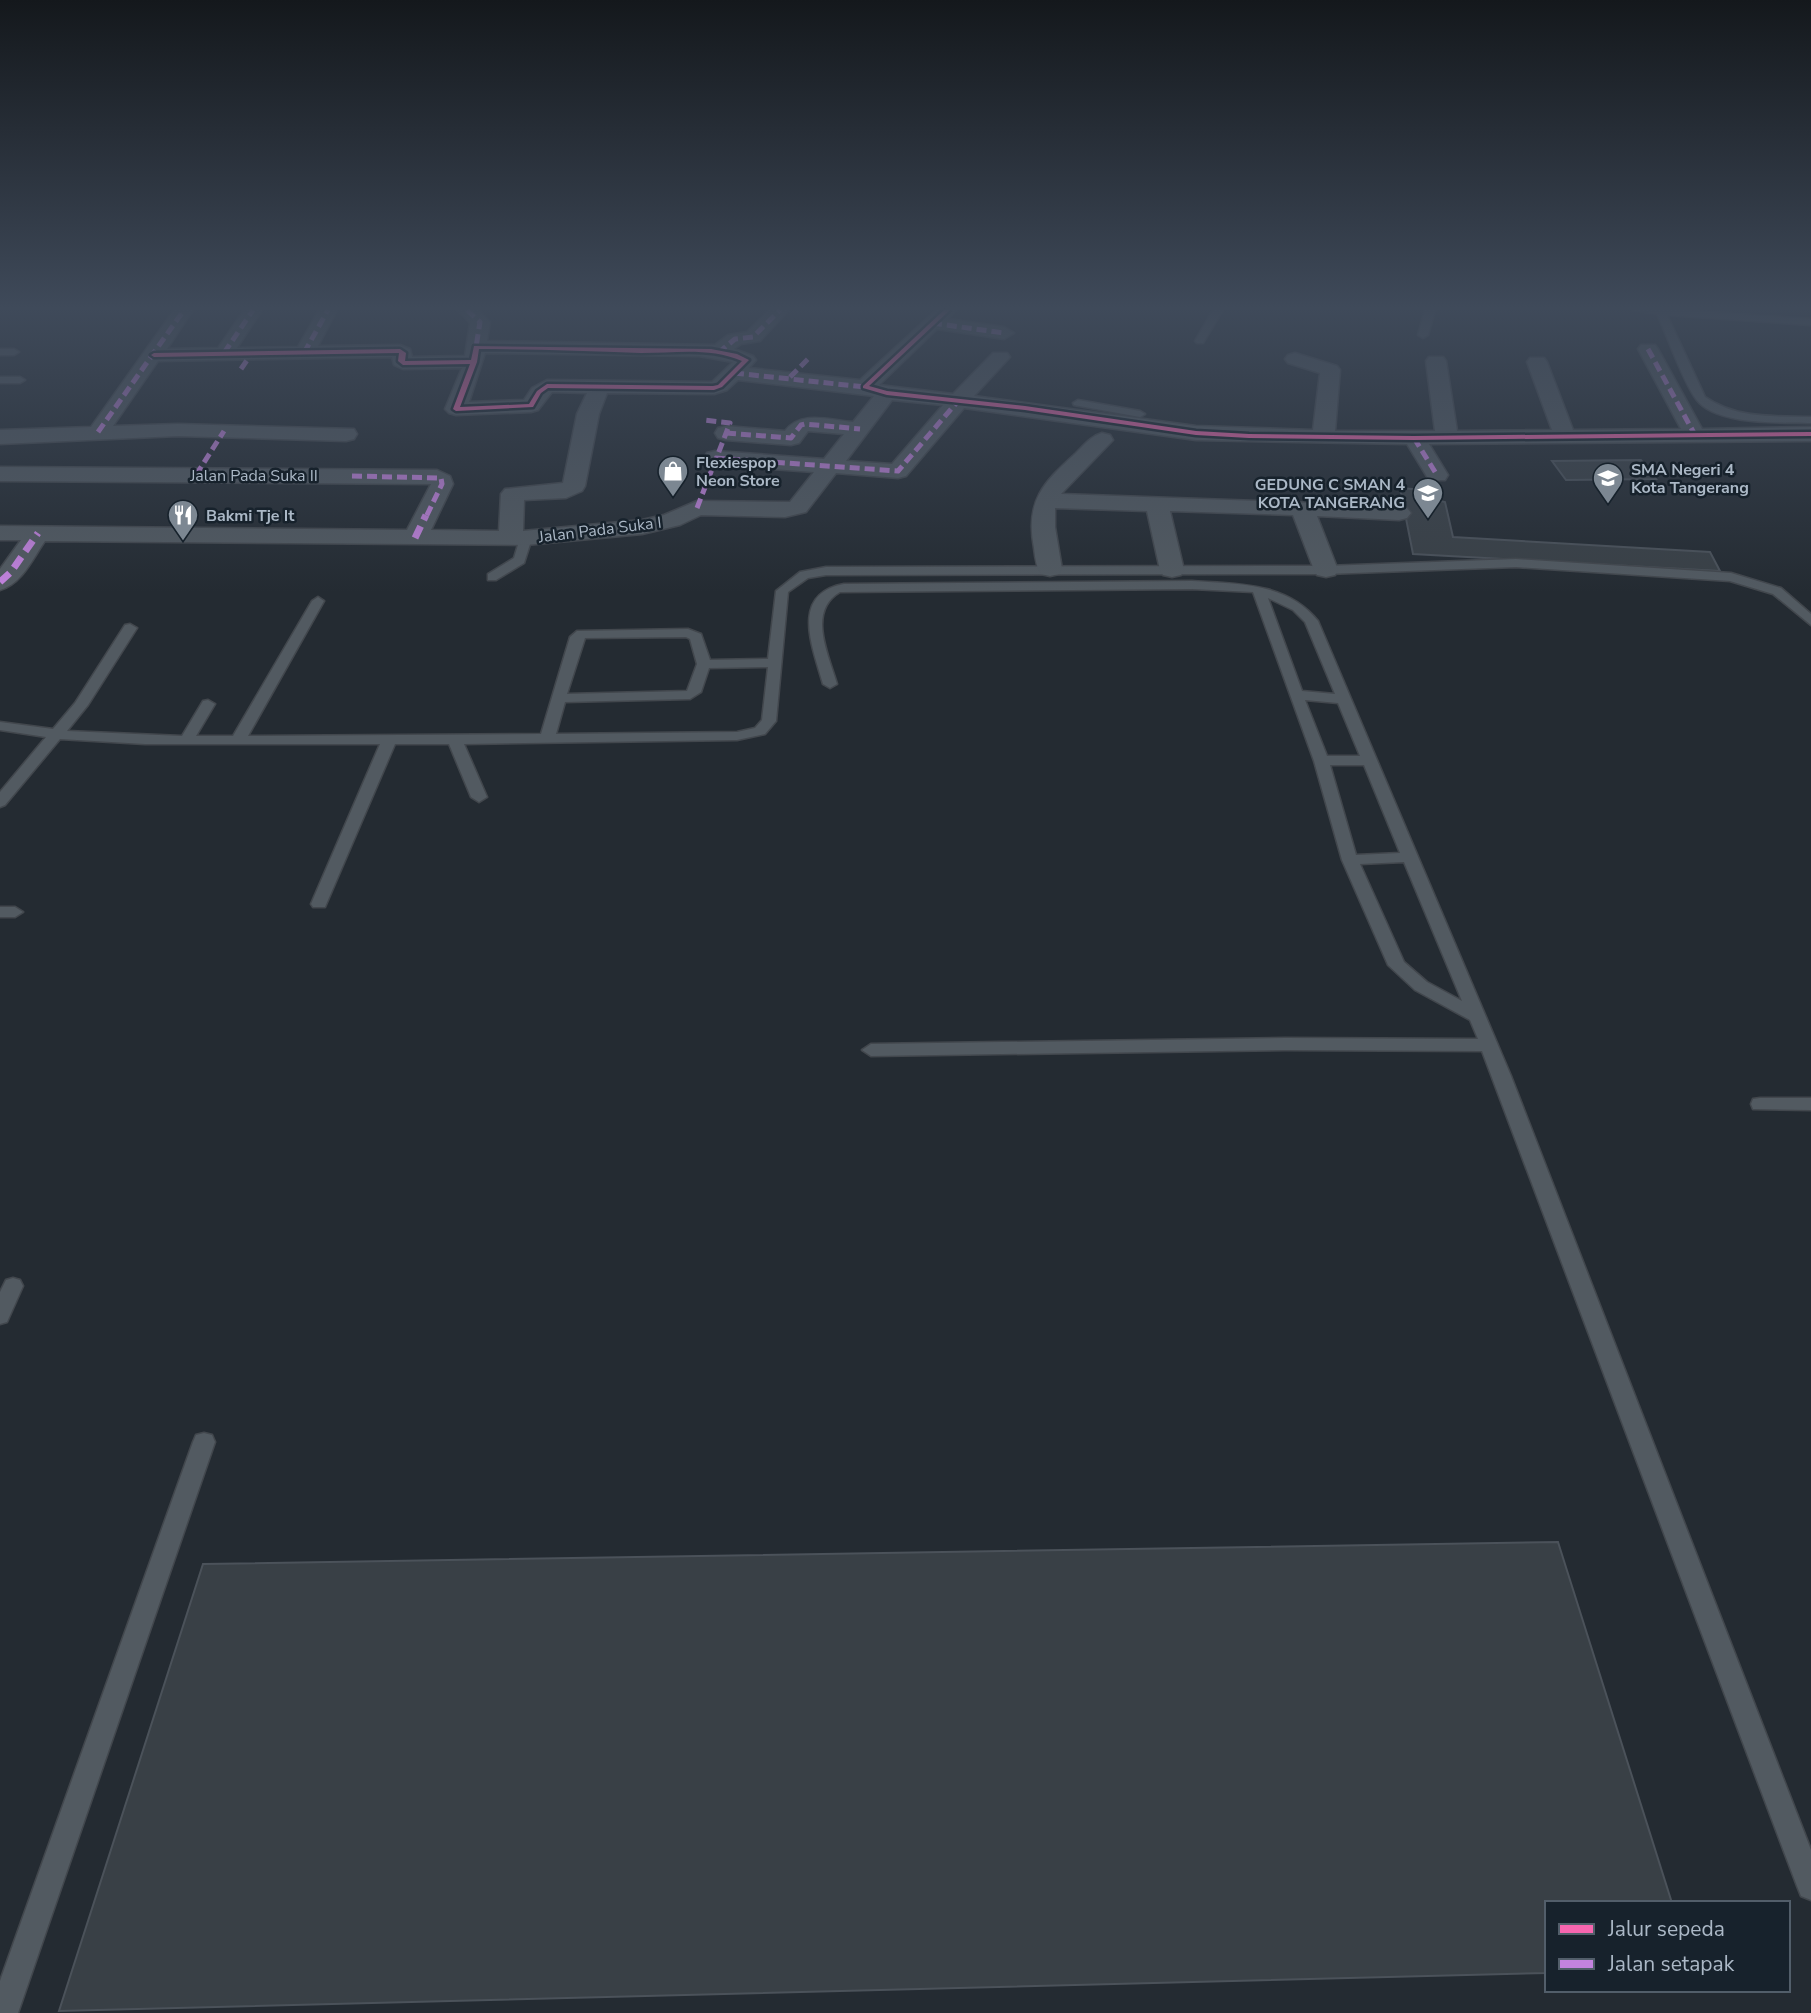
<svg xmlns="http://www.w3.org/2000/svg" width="1811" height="2013" viewBox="0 0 1811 2013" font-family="'Nunito Sans',sans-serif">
  <rect width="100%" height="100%" fill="#242b32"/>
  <g fill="#394046" stroke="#4b525a" stroke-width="2">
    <polygon points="1641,460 1656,479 1566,480 1552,461"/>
    <polygon points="1400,488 1437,491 1440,501 1445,502 1453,537 1710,552 1720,571 1413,554"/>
    <polygon points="1558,1542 1672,1903 1547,1903 1547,1973 59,2011 203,1564"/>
  </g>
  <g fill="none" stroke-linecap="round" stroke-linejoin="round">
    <g stroke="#42474d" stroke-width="3">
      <g id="service">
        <polygon points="1213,310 1223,310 1203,343 1197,343 1195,341"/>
        <polygon points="1425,310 1435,310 1428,335 1423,338 1418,335"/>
        <path d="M1633 310H1679L1811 319V325L1667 315 1705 397C1737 419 1774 416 1811 417V423C1782 422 1715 426 1696 399 1682 380 1668 337 1657 314Z"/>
        <polygon points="0,349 14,349 19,352 14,355 0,355"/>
        <polygon points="0,377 20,377 25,380 20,383 0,383"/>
        <polygon points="1078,400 1140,411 1145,414 1140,417 1074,405 1073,403"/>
        <polygon points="526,534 532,538 524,563 496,580 488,580 488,574 514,558 520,538"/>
        <path d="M1516 559 1731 573 1781 588 1811 614V625L1773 594 1730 581 1516 567 1326 574 826 575 808 578 788 592 776 721 765 734 737 740 464 744 487 797 479 802 471 797 449 744H395L325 907H313L311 904 380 744H145L60 739 5 805 0 807V792L46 737 0 730V722L53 729 75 703 125 625 130 624 137 628 88 705 67 731 182 736 203 701 208 700 215 704 196 736H233L312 601 318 597 324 601 248 736 541 734 570 637 577 631 688 629 701 634 710 660 768 659 776 591 800 572 826 567 1326 566ZM686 637 690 639 697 664 687 691 567 694 585 638ZM768 667 762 720 755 728 737 732 556 734 565 702 690 699 701 692 709 668Z"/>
        <path d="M1192 581C1237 584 1287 582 1318 621L1511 1076 1811 1850V1900L1801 1896 1797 1886 1482 1051 1285 1050 871 1056 862 1050 871 1044 1285 1038 1478 1039 1470 1020 1415 990 1388 965 1342 860 1314 761 1253 592 1192 589 840 592C807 611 828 654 837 684L830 688 823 684C813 648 789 594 844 584ZM1268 598 1293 610 1305 622 1335 694 1302 691ZM1305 700 1338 703 1360 756H1327ZM1330 765H1364L1400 853 1356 855ZM1404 862 1462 1001 1427 982 1404 962 1360 864Z"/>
        <polygon points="0,907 15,907 23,912 15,917 0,917"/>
        <polygon points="1760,1098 1811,1098 1811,1110 1753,1109 1751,1104 1753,1099"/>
        <polygon points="13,1278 20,1280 23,1286 7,1322 0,1324 0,1292 6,1280"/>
        <polygon points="204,1433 212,1435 215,1442 18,2013 0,2013 0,1981 193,1442 196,1435"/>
      </g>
    </g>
    <g stroke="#42474d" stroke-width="3">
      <g id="minor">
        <path d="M174 310H193L167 349 218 348 244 310H262L237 348 298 347 319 310H337L318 346 400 345 410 349 412 357 465 356 470 323 458 310H478L490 322 487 341 715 345 728 335 747 332 769 310H789L760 341 741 344 734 349 753 356 756 360 749 368 860 380 936 310H956L948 319 1004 327 1014 333 1004 339 937 329 879 385 953 394 993 353H1007L1010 357 974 396 1196 426 1313 430 1320 373 1288 363 1285 359 1288 355 1295 353 1337 366 1340 370 1335 431H1435L1426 361 1429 357H1443L1446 361 1457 431 1552 430 1527 362 1530 358H1544L1547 362 1573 430 1681 429 1638 349 1641 345H1655L1658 349 1702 429 1811 427V441L1429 444 1448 475 1445 480H1429L1407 444 1196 440 964 408 906 476 898 478 836 473 806 512 785 517 701 515 680 525 642 534 526 545 45 541C33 558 22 584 0 590V569L21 540H0V526L407 530 431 484 0 481V467L437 470 450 476 453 484 431 530 499 531 501 494 505 489 563 483 577 414 587 393 552 392 538 410 531 412 456 415 449 413 445 409 462 368 403 369 394 365 392 357 158 361 113 426 178 424 354 429 357 434 354 439 346 441 178 436 0 444V430L91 427ZM485 353 699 356 733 362 712 382 547 380 532 388 524 400 469 402ZM738 380 874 396 853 422C829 420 801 410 785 431L726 426 718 428 715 433 718 438 726 440 791 445 799 443 808 431 844 434 824 459 715 451 707 453 704 458 707 463 715 465 814 472 790 502 697 501 664 515 642 520 523 531 524 500 566 498 582 491 585 486 599 414 607 393 714 394 727 390ZM892 400 943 405 892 464 846 461Z"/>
        <path d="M1102 433 1110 435 1113 440 1061 494 1399 506 1407 508 1411 513 1407 518 1399 520 1317 516 1338 570 1335 575 1326 577 1317 575 1314 570 1293 515 1170 511 1184 570 1181 575 1172 577 1163 575 1160 570 1147 511 1055 508V527L1062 569 1059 574 1050 576 1041 574C1036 567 1035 557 1034 548 1025 501 1043 483 1076 453 1084 445 1091 436 1102 433Z"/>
      </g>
    </g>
    <use href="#service" fill="#525a61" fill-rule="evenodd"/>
    <use href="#minor" fill="#525a61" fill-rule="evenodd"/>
    <g stroke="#c483df" stroke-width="5" stroke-dasharray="10 5" stroke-linecap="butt">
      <polyline points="467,310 480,322 476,347"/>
      <polyline points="932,323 1004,333"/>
      <polyline points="1648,349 1695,435"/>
      <polyline points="224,353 253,310"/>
      <polyline points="304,353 328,310"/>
      <polyline points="718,353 735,339 753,337 780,310"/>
      <polyline points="241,369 252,353"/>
      <polyline points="734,373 865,387"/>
      <polyline points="790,377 810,357"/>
      <polyline points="98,432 184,310"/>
      <polyline points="726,433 791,438 801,425 805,424 860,429"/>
      <polyline points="1414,438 1437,475"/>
      <polyline points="715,458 898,471 958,401"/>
      <polyline points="196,475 224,431"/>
      <polyline points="352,476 441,478 442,484 426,517"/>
      <polyline points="697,508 730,423 704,420"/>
    </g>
    <g stroke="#c483df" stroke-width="7" stroke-dasharray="13 7" stroke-linecap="butt">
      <polyline points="415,538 426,515"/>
      <polyline points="0,582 11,572 38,533"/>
    </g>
    <g stroke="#17222c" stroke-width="5">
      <g id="cycleway">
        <polygon points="944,310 950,310 869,386 887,391 1025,406 1196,431 1249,434 1414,436 1811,432 1811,436 1414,440 1249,438 1196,435 1025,410 887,395 863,388 863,386"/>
        <path d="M474 346 711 349 737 354 749 360 722 387 714 390 548 388 541 393 533 407 456 411 453 409 470 364 403 365 398 361 399 353 154 357 151 355 154 353 400 349 406 353 405 361 471 360ZM479 349C533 349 587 351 641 353 675 353 710 347 742 361L718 385 713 386 547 384 537 391 529 404 460 407 477 362Z"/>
      </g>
    </g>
    <use href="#cycleway" fill="#f766af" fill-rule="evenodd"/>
  </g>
  <linearGradient id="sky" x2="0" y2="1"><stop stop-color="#14181c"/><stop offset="0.52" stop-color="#3f4a5a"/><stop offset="1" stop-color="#3f4a5a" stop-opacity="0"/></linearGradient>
  <rect width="1811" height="592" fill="url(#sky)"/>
  <defs>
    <g id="shop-pin" transform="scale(1.575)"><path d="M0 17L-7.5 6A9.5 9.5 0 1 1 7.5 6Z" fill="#7c8792" stroke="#17222c"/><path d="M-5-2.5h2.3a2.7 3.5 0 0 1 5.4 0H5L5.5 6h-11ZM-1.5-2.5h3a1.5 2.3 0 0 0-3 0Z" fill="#fff"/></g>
    <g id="school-pin" transform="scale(1.575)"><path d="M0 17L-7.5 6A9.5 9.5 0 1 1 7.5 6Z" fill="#7c8792" stroke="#17222c"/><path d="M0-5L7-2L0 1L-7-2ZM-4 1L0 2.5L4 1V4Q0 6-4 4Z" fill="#fff"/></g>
    <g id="restaurant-pin" transform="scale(1.575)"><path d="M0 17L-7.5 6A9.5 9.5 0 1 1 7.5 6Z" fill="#7c8792" stroke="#17222c"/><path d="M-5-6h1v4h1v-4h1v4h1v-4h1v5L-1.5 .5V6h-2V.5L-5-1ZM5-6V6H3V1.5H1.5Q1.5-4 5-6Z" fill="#fff"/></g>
  </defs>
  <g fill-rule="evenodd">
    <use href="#shop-pin" x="673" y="471"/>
    <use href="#school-pin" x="1608" y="478"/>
    <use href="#school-pin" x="1428" y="493"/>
    <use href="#restaurant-pin" x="183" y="515"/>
  </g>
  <g text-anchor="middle" stroke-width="5" stroke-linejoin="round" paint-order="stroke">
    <g font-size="16" font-weight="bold" fill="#abb8c6" stroke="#17222c" text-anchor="start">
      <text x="696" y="468">Flexiespop<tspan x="696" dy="18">Neon Store</tspan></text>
      <text x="1631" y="475">SMA Negeri 4<tspan x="1631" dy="18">Kota Tangerang</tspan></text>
      <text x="1405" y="490" text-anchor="end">GEDUNG C SMAN 4<tspan x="1405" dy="18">KOTA TANGERANG</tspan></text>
      <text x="206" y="521">Bakmi Tje It</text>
    </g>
    <g font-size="16" fill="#abb8c6" stroke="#17222c">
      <text x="254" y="481">Jalan Pada Suka II</text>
      <text transform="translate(600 529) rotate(-7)" y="6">Jalan Pada Suka I</text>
    </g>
  </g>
  <rect x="1545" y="1901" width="245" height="91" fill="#17222c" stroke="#525e6a" stroke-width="2"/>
  <rect x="1559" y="1924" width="35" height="10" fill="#f766af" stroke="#525e6a" stroke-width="2"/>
  <text x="1608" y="1936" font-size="21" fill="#abb8c6">Jalur sepeda</text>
  <rect x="1559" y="1959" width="35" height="10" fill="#c483df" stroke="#525e6a" stroke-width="2"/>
  <text x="1608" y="1971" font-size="21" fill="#abb8c6">Jalan setapak</text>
</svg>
